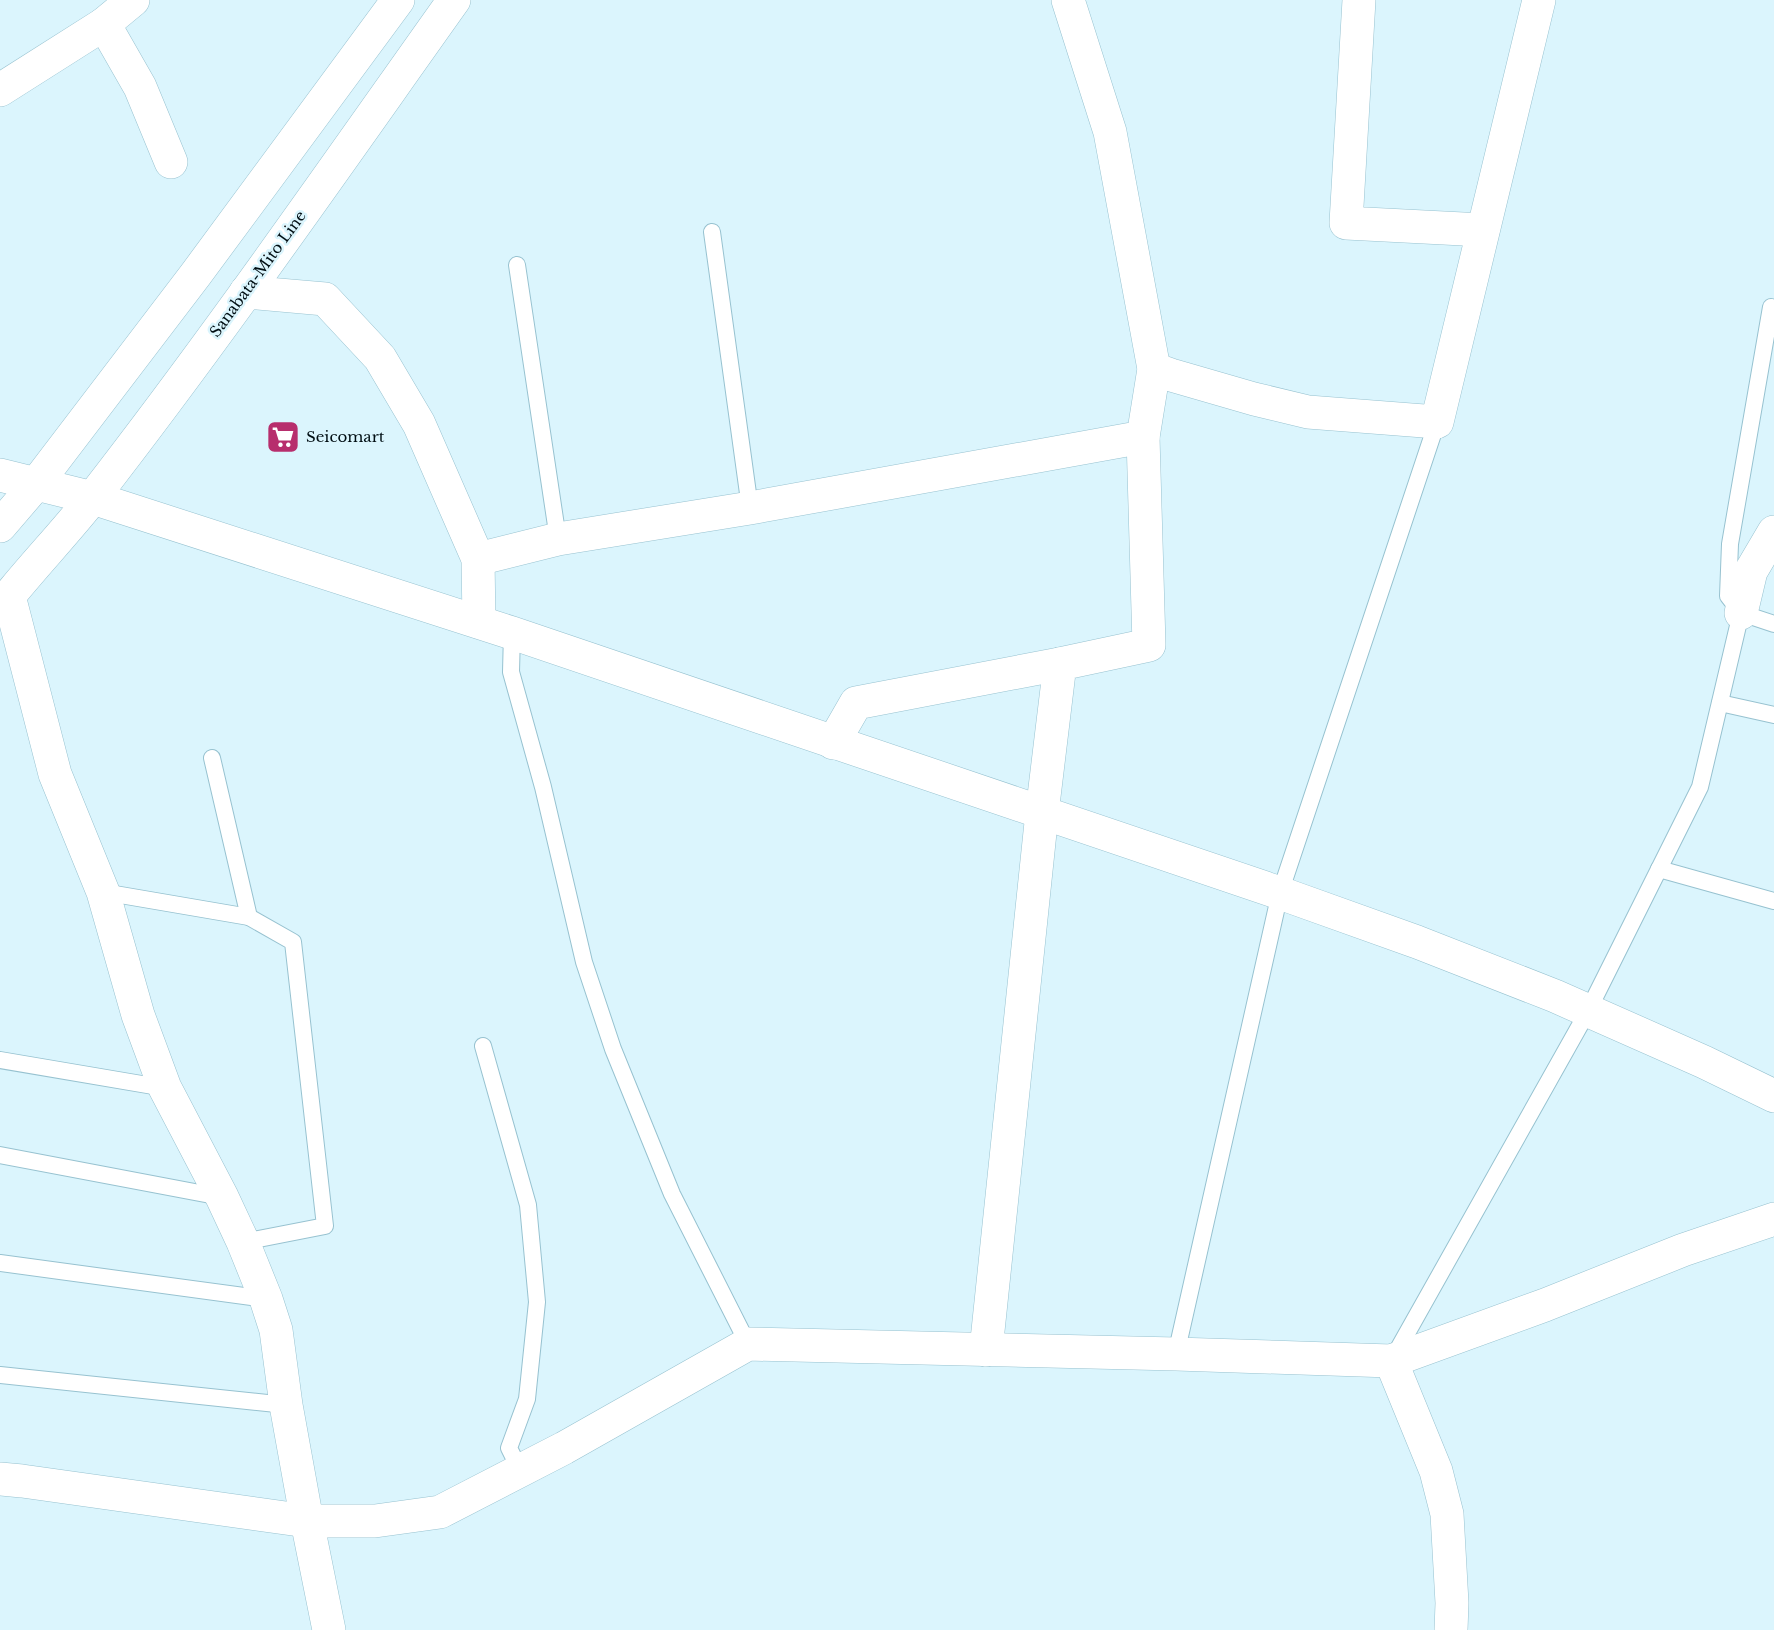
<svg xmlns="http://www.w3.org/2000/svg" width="1774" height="1630" viewBox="0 0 1774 1630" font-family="'Libre Baskerville',serif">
  <rect width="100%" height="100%" fill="#dbf5fd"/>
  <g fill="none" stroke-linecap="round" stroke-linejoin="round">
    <g stroke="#97c2d0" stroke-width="18">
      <g id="lane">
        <polyline points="712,232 750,508"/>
        <polyline points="517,265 558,539"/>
        <polyline points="1771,307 1730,544 1728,596 1741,613 1774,624"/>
        <polyline points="512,633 511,672 543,787 584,962 613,1049 672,1194 748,1344"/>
        <polyline points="1720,703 1774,715"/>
        <polyline points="212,758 249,917 293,942 325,1226 243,1242"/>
        <polyline points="1659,869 1774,901"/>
        <polyline points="103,892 249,917"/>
        <polyline points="483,1046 528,1205 537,1302 527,1399 509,1448 520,1470"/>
        <polyline points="0,1060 165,1088"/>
        <polyline points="0,1155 221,1197"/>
        <polyline points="0,1263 266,1299"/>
        <polyline points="1176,1354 1280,893 1437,422"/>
        <polyline points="1393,1358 1588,1011 1700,787 1741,613"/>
        <polyline points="0,1375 286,1405"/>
      </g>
    </g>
    <g stroke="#97c2d0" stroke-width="34">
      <g id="street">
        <polyline points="1359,0 1346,223 1483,230"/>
        <polyline points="104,24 140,87 171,162"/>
        <polyline points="0,90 104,24 133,0"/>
        <polyline points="246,292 325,299 380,358 419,424 478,559 479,622"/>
        <polyline points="1154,369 1171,375 1254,399 1308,412 1437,422 1539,0"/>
        <polyline points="478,559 558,539 750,508 1143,437 1154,369 1110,132 1068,0"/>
        <polyline points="9,596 55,774 103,892 138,1015 165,1088 222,1197 243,1242 266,1299 276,1330 286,1405 307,1521 329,1630"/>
        <polyline points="1741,613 1751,571 1774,532"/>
        <polyline points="833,743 856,703 1060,664"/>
        <polyline points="986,1350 1042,813 1060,664 1149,645 1143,437"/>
        <polyline points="1391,1361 1436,1471 1447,1514 1452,1603 1451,1630"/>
        <polyline points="0,1479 22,1481 307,1521 375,1521 440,1512 564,1448 748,1344 1176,1354 1391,1361 1545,1305 1683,1250 1774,1219"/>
      </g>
    </g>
    <g stroke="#97c2d0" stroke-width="34">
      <g id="secondary">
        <polyline points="0,475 93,498 512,633 1280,893 1417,942 1555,996 1704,1062 1774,1096"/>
        <polyline points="0,526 36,484 196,274 398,0"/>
        <path d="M0 607C30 569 64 534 94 496 219 335 336 166 454 0"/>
      </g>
    </g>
    <use href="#lane" stroke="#fff" stroke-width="16"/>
    <use href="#street" stroke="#fff" stroke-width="33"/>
    <use href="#secondary" stroke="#fff" stroke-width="33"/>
  </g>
  <defs>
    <g id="supermarket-square" transform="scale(1.725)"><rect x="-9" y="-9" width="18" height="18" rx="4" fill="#b72e6d" stroke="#dbf5fd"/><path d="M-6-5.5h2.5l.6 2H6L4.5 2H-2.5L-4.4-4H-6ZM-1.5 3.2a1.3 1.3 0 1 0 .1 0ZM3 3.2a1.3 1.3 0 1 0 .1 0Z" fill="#fff"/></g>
  </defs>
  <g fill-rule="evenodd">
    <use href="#supermarket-square" x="283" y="437"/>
  </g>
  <g text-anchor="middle" stroke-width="5" stroke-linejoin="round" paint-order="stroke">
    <g font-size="15" fill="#010e13" stroke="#dbf5fd">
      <text transform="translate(258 274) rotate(-54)" y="5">Sanabata-Mito Line</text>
    </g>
    <g font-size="15" fill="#010e13" stroke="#dbf5fd" text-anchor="start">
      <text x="306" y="442">Seicomart</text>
    </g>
  </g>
</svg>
